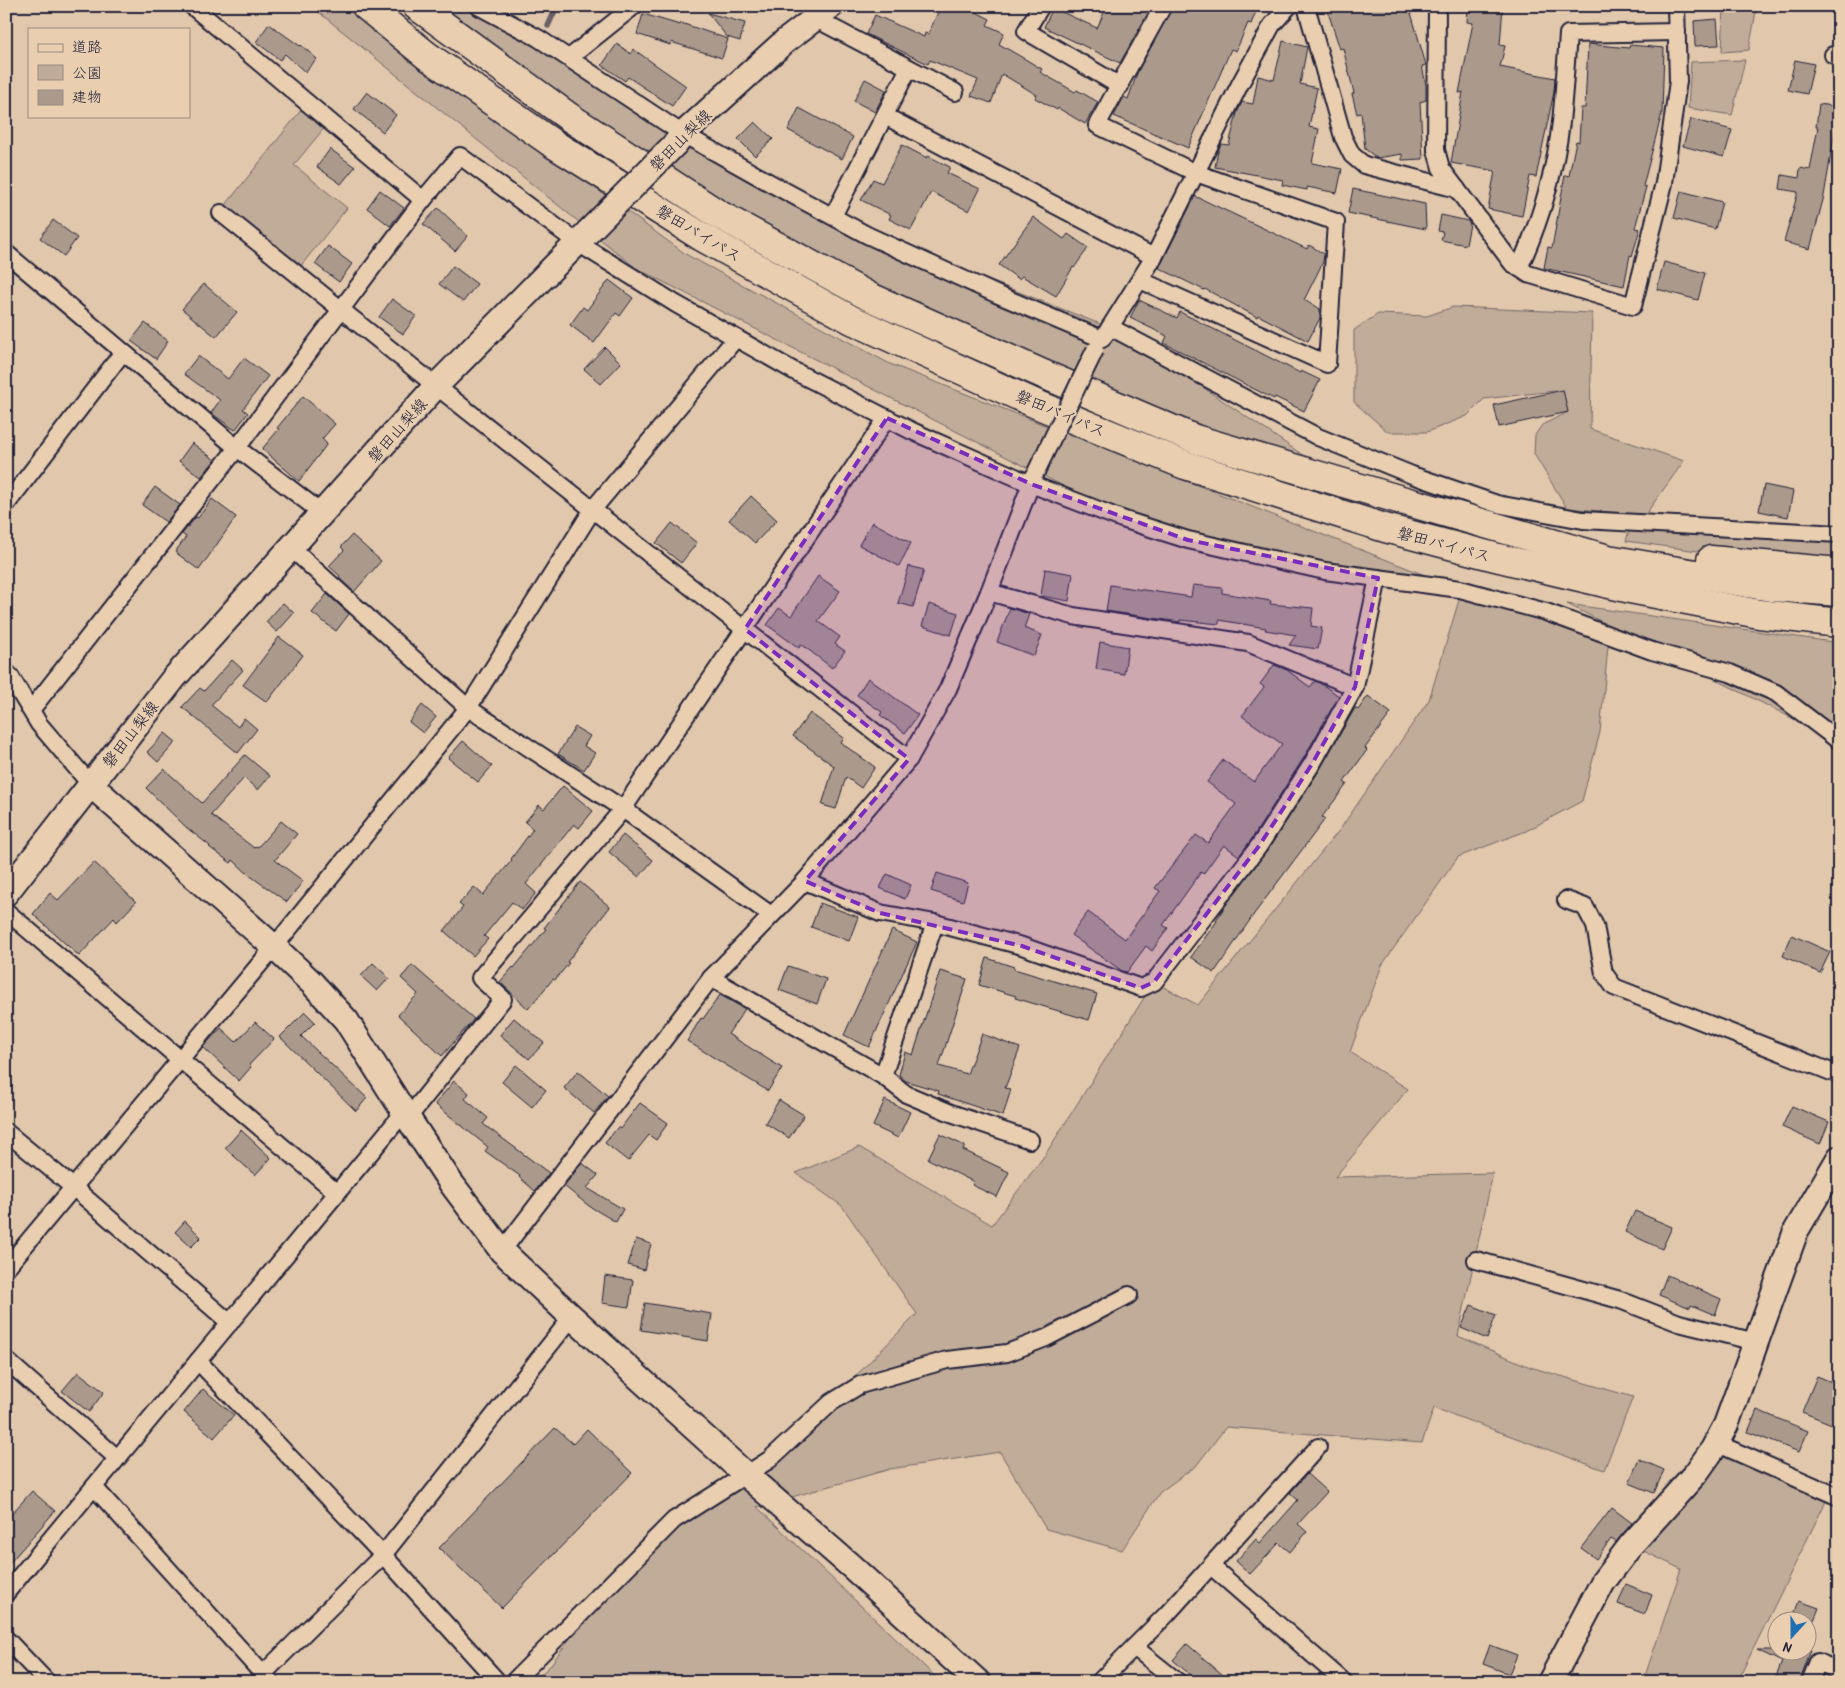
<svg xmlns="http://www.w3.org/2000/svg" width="1845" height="1688" viewBox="0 0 1845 1688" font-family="'Patrick Hand','Klee One',sans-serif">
  <rect width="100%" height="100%" fill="#e1c7ab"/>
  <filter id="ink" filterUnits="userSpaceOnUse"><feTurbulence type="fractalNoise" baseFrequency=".02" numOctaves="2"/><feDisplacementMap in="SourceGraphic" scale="10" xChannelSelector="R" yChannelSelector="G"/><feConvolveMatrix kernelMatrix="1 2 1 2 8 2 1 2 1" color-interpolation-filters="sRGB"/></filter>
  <g filter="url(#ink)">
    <g fill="#c1ac99" stroke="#72676a">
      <polygon points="311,6 345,6 687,255 890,364 1430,577 1254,555 1081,495 636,268"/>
      <polygon points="417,6 487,6 851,226 1123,333 1344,483 823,271"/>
      <polygon points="1724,6 1757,6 1749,50 1722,52"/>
      <polygon points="1745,60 1732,115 1688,108 1691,62"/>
      <polygon points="302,109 325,127 294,165 347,208 300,267 224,207"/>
      <polygon points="1453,307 1592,313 1590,429 1684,461 1645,515 1567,508 1534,454 1535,435 1542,425 1568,412 1563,390 1484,399 1467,416 1427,432 1388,432 1354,402 1354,330 1378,314 1427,316"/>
      <polygon points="1630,527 1839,539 1839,566 1748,558 1626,541"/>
      <polygon points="1465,580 1609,635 1600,732 1582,801 1526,831 1458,857 1382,965 1350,1052 1408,1089 1335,1177 1493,1173 1458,1336 1530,1367 1633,1397 1604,1470 1434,1408 1422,1443 1226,1427 1196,1466 1160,1492 1122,1550 1046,1529 1000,1452 890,1469 757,1507 941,1682 532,1682 549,1667 607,1588 654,1541 814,1418 917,1314 842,1206 796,1173 859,1147 992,1225 1045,1155 1154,982 1198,1005 1341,828 1429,700"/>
      <polygon points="1567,604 1839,643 1839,742"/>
      <polygon points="1716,1443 1830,1493 1737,1682 1643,1682 1681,1569 1631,1545"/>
    </g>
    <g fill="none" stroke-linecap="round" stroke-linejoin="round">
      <polyline stroke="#6a6066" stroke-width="5.5" points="548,26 557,6"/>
    </g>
    <g fill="#ab9a8c" stroke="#22223b">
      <polygon points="941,6 964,6 990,19 987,25 1004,33 999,44 1042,69 1040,72 1075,92 1077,90 1098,102 1085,124 1058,108 1057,110 1035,98 1037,95 1002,74 991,103 971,96 978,80 930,60 928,64 866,34 875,15 924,37 925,33 928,34"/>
      <polygon points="1107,6 1142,6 1150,10 1120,63 1044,27 1053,8 1097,28"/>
      <polygon points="1173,6 1258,6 1251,24 1248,23 1236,51 1231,49 1188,148 1114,116 1124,97 1128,99 1138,71"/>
      <polygon points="1326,6 1409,6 1426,65 1422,66 1426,85 1426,100 1420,102 1423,159 1402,160 1402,154 1377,158 1365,149 1361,113 1357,114 1352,94 1354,93 1343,48 1340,49"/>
      <polygon points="1468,6 1503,6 1500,45 1505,46 1500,67 1555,78 1554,92 1536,177 1530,176 1522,216 1488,209 1495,171 1451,163 1463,92 1459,93 1473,23 1467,22"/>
      <polygon points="708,13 745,23 740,41 727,37"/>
      <polygon points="643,14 680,25 681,23 728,39 722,58 671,42 670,45 637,34"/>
      <polygon points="1717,19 1719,45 1695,46 1694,21"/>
      <polygon points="269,24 300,46 301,45 317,59 305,72 285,54 280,60 256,42"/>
      <polygon points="1283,41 1307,47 1300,84 1317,88 1309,127 1319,129 1312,163 1342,169 1337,193 1307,187 1307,190 1282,185 1283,180 1215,167 1218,151 1221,144 1229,145 1237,113 1242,102 1253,104 1258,76 1274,80"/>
      <polygon points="617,44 631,54 633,49 686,86 672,106 628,77 625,81 602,65"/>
      <polygon points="1588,44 1629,48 1630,45 1664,48 1662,113 1643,186 1646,187 1635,228 1640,229 1632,256 1630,255 1624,286 1544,268 1548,247 1552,248 1565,175 1569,176 1576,141 1579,142 1581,108 1585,108"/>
      <polygon points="1795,60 1814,64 1807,94 1788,90"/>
      <polygon points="865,79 886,90 875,112 854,101"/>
      <polygon points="367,92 396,115 383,132 354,109"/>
      <polygon points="1819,104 1839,107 1839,131 1835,130 1824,196 1810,249 1784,242 1798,192 1780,189 1782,175 1799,178 1800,168 1810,170 1818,127 1816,127"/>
      <polygon points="799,108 853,137 842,159 788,130"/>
      <polygon points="1691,119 1732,130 1724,157 1683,146"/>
      <polygon points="755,122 773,139 755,156 738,139"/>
      <polygon points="902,145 927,158 928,156 950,167 947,173 980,189 969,211 931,192 911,230 889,219 891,215 861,200 873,179 882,183"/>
      <polygon points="330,149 355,167 341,184 317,167"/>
      <polygon points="1353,189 1425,204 1426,229 1348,213"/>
      <polygon points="380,190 404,208 390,226 367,208"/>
      <polygon points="1681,191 1722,202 1715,229 1674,218"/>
      <polygon points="1195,196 1307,249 1309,245 1324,254 1323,262 1304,300 1320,309 1320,318 1308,341 1258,315 1257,317 1205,289 1204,290 1159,268"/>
      <polygon points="438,208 468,236 455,251 423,224"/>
      <polygon points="1441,215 1468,221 1470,224 1466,245 1441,240 1443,232 1438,231"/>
      <polygon points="1033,217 1064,239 1068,234 1088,248 1074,268 1073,267 1056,296 1022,276 1019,279 999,265"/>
      <polygon points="53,220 77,238 64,256 40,238"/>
      <polygon points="328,246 352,264 339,282 315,264"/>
      <polygon points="1664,262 1705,273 1698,300 1657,289"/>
      <polygon points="453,266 477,284 463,302 439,284"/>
      <polygon points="609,280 633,298 620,316 616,313 594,343 570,325 583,307 587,310"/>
      <polygon points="204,284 237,312 216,337 182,309"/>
      <polygon points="392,299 416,316 403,334 379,317"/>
      <polygon points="1139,300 1177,318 1180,312 1300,373 1301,371 1320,380 1304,411 1275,397 1274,399 1164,343 1167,336 1130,318"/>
      <polygon points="145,323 168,341 156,359 131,341"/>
      <polygon points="605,347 621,363 601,384 584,369"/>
      <polygon points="198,356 228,379 244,358 268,376 243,409 248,413 235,430 211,413 220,400 184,374"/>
      <polygon points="1563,390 1568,412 1499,427 1494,405"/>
      <polygon points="303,396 335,424 322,439 327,444 299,481 262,449 279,429 277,428"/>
      <polygon points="192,443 215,460 201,477 179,461"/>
      <polygon points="1764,485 1793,491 1788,517 1759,511"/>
      <polygon points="155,487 180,505 166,522 142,505"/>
      <polygon points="751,496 777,520 755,543 729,520"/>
      <polygon points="212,499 236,517 199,570 175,552 186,537 182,534 196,517 198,518"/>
      <polygon points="872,522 911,543 899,566 859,545"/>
      <polygon points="672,523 697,543 681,563 656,543"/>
      <polygon points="352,535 381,561 354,592 339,578 340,576 329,566 344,550 341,547"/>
      <polygon points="909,566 924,570 913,607 898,603"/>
      <polygon points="1045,569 1073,574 1069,601 1041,596"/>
      <polygon points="818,576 840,591 818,621 840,637 835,644 845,651 832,668 801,644 799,648 767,625 779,608 791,616"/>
      <polygon points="1110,585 1191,597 1193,585 1222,588 1222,593 1271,601 1270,604 1313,608 1311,626 1322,628 1318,649 1289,645 1296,635 1265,630 1266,628 1219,620 1219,624 1180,620 1180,622 1106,611"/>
      <polygon points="327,594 349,614 336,631 312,613"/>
      <polygon points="283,603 294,613 277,632 266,622"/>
      <polygon points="929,604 958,613 951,635 922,626"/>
      <polygon points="1010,608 1029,614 1024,628 1042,635 1034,656 997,642"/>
      <polygon points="279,637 303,655 267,702 243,685"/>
      <polygon points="1100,642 1128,647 1124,674 1096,669"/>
      <polygon points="232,660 243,670 211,705 238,727 244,718 257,729 238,753 182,707 200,688 204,691"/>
      <polygon points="1274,665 1287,670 1310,687 1315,681 1323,685 1339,696 1303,759 1251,840 1239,856 1224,845 1203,874 1201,872 1163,925 1168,928 1152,951 1146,946 1127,972 1122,971 1071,935 1088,912 1125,939 1160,891 1155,888 1196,835 1208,843 1236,804 1207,782 1223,760 1254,782 1282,744 1242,716 1264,687 1260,684"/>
      <polygon points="868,678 918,715 905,733 880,715 882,712 857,695"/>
      <polygon points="1368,696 1391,713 1365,748 1367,750 1344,782 1347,784 1322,817 1325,819 1254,914 1214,973 1191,957 1217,921 1216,920 1226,905 1267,851 1320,769 1355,708 1358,710"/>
      <polygon points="422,705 436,717 423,733 409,722"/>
      <polygon points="810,713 844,738 841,743 875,767 861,788 846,777 836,809 822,805 834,766 793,736"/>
      <polygon points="575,727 590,736 584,746 595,753 584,770 558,754"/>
      <polygon points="165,733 176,742 158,762 147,752"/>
      <polygon points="463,741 492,766 478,782 448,758"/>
      <polygon points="245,755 270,776 258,790 244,778 211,815 254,848 256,846 258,847 281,821 297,834 275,860 303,881 287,902 249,875 233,860 231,863 209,847 210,846 187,828 146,788 164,769 202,803"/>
      <polygon points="563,786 593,811 579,828 574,824 526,884 536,893 522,910 512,902 484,936 488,939 473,956 444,931 463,907 459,904 474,887 483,895 512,860 511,859 533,829 525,822 539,805 544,809"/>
      <polygon points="623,835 653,860 639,877 609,852"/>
      <polygon points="94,862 136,902 117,922 114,918 79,956 33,914 50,893 58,900"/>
      <polygon points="937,873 968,883 963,901 931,891"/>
      <polygon points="887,874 911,885 905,899 880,888"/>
      <polygon points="580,882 610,907 567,962 569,963 555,980 553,979 528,1009 500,982 513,967 514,968 546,929 544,928"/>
      <polygon points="820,903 858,917 849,941 811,927"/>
      <polygon points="892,930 917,942 869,1047 844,1035"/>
      <polygon points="1792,935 1830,952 1820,973 1783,956"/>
      <polygon points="987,958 1014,967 1014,969 1097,994 1089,1020 1015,998 1016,996 979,985"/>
      <polygon points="373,963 389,978 377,991 361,976"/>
      <polygon points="412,965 474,1019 442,1056 398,1015 418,994 401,978"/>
      <polygon points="788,966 826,979 817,1004 779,990"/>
      <polygon points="940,971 967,979 939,1066 967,1074 982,1034 1020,1048 1005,1088 1011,1089 1003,1116 938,1094 939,1091 906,1081 899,1075 905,1052 913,1055"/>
      <polygon points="720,995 745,1009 728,1034 782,1068 768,1091 687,1041 701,1018 703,1019"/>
      <polygon points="305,1012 315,1022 301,1036 367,1098 356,1111 280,1037"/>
      <polygon points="514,1018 544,1043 529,1059 500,1035"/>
      <polygon points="255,1022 274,1039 249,1065 251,1067 239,1081 203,1047 221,1028 236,1042"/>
      <polygon points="516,1065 546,1090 532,1107 502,1082"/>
      <polygon points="578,1071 608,1096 594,1113 564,1088"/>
      <polygon points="454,1081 469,1093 465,1099 488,1118 483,1124 549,1173 535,1191 519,1177 520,1176 485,1151 488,1147 435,1104"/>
      <polygon points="779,1100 804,1115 789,1138 765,1123"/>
      <polygon points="885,1100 910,1112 898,1138 873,1126"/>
      <polygon points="640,1103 668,1123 656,1140 649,1135 628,1161 605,1143 618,1127 620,1129"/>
      <polygon points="1792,1106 1829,1122 1820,1144 1782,1127"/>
      <polygon points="241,1130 271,1158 255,1175 225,1148"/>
      <polygon points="940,1134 965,1146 963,1150 1009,1172 997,1197 972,1185 974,1182 928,1159"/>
      <polygon points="582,1163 598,1175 587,1188 623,1209 616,1222 589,1206 564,1186"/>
      <polygon points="1635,1211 1672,1227 1662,1249 1625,1232"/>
      <polygon points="185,1221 201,1237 191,1247 175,1232"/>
      <polygon points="636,1239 651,1244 644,1270 628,1265"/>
      <polygon points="1667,1275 1721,1299 1715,1315 1691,1305 1690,1308 1659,1295"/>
      <polygon points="605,1276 633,1280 629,1307 602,1303"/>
      <polygon points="645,1303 712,1314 708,1341 641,1330"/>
      <polygon points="1471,1305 1496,1315 1487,1339 1461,1328"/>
      <polygon points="78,1372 104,1392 89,1412 62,1391"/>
      <polygon points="1817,1376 1839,1385 1839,1427 1802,1412"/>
      <polygon points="203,1389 234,1415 214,1438 184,1412"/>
      <polygon points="1757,1410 1808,1431 1799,1452 1748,1432"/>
      <polygon points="555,1428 573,1444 587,1429 632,1473 502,1608 439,1548"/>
      <polygon points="1639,1459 1664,1470 1654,1493 1629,1483"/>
      <polygon points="1307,1474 1327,1492 1298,1524 1307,1532 1290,1552 1279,1543 1250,1574 1236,1561 1256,1539 1260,1543 1298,1500 1290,1493"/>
      <polygon points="32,1491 55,1511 6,1567 6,1520"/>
      <polygon points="1612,1508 1632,1523 1616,1542 1611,1539 1596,1559 1581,1548"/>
      <polygon points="1626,1584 1652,1595 1645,1614 1618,1604"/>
      <polygon points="1799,1601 1819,1608 1814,1620 1792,1620"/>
      <polygon points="1187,1644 1231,1682 1199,1682 1173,1660"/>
      <polygon points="1490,1645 1517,1655 1509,1674 1483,1664"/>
      <polygon points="1757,1650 1811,1650 1799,1682 1774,1682 1782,1662"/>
    </g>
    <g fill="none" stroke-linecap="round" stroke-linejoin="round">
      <g stroke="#22223b" stroke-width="20">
        <g id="street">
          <polyline points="192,6 423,200"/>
          <polyline points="478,6 538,38 683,134 772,184 867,235 996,294 1102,339"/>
          <polyline points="1041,6 1026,31 1120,86"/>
          <polyline points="1306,6 1343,137 1352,155 1364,165 1457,189"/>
          <polyline points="1437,6 1436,150 1441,168 1512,263 1528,274 1633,306 1664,183 1678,81 1676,6"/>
          <polyline points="814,18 955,92"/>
          <polyline points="1833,55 1839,56"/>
          <polyline points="569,58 634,6"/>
          <polyline points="885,116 1154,257"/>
          <polyline points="221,213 436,386 909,759"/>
          <polyline points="833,216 909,68"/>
          <polyline points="6,253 237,448 322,513"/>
          <path d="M1519 268C1540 222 1555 172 1561 122 1564 93 1566 63 1568 34L1677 32"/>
          <polyline points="1140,280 1327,364 1336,222 1196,173 1097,125 1163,6"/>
          <polyline points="1110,327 1318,437 1412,475 1497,504 1583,520 1839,534"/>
          <polyline points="1105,335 1154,257 1240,84 1272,25 1289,6"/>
          <polyline points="6,505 123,352"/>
          <polyline points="291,548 468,708 623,809 771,915"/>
          <polyline points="989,592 1073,616 1248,643 1355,687"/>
          <polyline points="6,672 10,676 39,724 91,785"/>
          <polyline points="31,710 237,448 423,200 460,156 578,243 676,304 794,371 912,431 1031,484 1122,519 1188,540 1325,571 1460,589 1546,612 1652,651 1730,673 1776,693 1839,741"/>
          <polyline points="805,881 880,913 935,923 1022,946 1141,988 1154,982 1259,846 1312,764 1355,687 1378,578"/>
          <polyline points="1566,900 1585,907 1595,926 1604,973 1614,987 1839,1075"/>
          <polyline points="6,911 337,1193"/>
          <polyline points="883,1076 935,923"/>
          <polyline points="408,1118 503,999 480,978 623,809 887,418"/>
          <polyline points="6,1132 73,1187 230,1323"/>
          <polyline points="1030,1140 951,1113 906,1094 883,1076 711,978 805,881 909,759 948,689 989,592 1034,476"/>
          <polyline points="502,1251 711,978"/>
          <polyline points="1476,1260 1620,1300 1679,1323 1756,1342"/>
          <polyline points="6,1268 274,947 468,708 593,509 736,338"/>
          <polyline points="6,1360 117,1458"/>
          <polyline points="198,1361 383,1555 498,1682"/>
          <polyline points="1716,1443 1839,1497"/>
          <polyline points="94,1487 270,1682"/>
          <polyline points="1211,1566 1344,1682"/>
          <polyline points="6,1593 404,1112"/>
          <polyline points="6,1639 47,1682"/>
          <polyline points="1134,1647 1178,1682"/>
          <polyline points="263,1674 383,1555 572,1317"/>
          <polyline points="513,1682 674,1520 769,1460 832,1402 860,1385 947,1360 1007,1353 1046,1338 1129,1295"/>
          <polyline points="1099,1682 1167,1614 1318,1447"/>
          <polyline points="1810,1682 1818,1662 1839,1671"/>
        </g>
      </g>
      <g stroke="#22223b" stroke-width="28">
        <g id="secondary">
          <polyline points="675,144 683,134 784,42 831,6"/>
          <polyline points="91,785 274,947 312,983 346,1020 404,1112 451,1183 502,1251 572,1317 745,1474 852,1567 978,1682"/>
          <polyline points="6,893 174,678 436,386 589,231"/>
          <polyline points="1550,1682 1603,1582 1631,1545 1696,1473 1713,1449 1726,1425 1796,1231 1839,1158"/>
        </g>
      </g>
      <g stroke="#22223b" stroke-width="31">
        <g id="highway">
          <polyline points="366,6 426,55 552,143 702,237 852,320 1036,404 1185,465 1385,528 1495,557 1630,589 1759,614 1839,623"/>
          <polyline points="417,6 569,117 718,214 870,297 1043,374 1195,439 1398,499 1608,559 1771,587 1839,592"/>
          <polyline points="1711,560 1839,572"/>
        </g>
      </g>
      <use href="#street" stroke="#e9ceb0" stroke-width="16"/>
      <use href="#secondary" stroke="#e9ceb0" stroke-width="24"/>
      <use href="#highway" stroke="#e9ceb0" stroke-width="28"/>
      <g stroke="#22223b" stroke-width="20" stroke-linecap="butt">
        <polyline id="street-bridge" points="1036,472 1095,350"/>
      </g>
      <g stroke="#22223b" stroke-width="28" stroke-linecap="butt">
        <polyline id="secondary-bridge" points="589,231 675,144"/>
      </g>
      <use href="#street-bridge" stroke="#e9ceb0" stroke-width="16"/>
      <use href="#secondary-bridge" stroke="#e9ceb0" stroke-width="24"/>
    </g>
  </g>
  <path fill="#7b2cbf" fill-opacity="0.2" stroke="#7b2cbf" stroke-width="4" stroke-dasharray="10 6" stroke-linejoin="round" d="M887 418 1031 484 1188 540 1378 578 1355 687 1312 764 1259 846 1154 982 1141 988 1022 946 880 913 805 881 909 759 745 629Z"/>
  <g text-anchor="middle" stroke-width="4.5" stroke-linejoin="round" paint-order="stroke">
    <g font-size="16" fill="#22223b" stroke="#e9ceb0">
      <text transform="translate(680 140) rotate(-45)" y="6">磐田山梨線</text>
      <text transform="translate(699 233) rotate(31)" y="6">磐田バイパス</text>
      <text transform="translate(1061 413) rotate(23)" y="6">磐田バイパス</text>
      <text transform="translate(397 430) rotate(-48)" y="6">磐田山梨線</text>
      <text transform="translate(1444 544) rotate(15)" y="6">磐田バイパス</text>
      <text transform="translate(130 734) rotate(-52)" y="6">磐田山梨線</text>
    </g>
  </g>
  <rect width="1845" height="1688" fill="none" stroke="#e9ceb0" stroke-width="25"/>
  <rect x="12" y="12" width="1820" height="1663" fill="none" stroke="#22223b" stroke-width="2" filter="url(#ink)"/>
  <rect x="28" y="28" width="162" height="90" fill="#e9ceb0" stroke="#998981"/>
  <rect x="38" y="44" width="25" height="8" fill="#e9ceb0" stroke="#998981"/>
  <text x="72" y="52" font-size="15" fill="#22223b">道路</text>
  <rect x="38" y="65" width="25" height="15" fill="#c1ac99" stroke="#998981"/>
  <text x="72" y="78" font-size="15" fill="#22223b">公園</text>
  <rect x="38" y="90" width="25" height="15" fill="#ab9a8c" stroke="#998981"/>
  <text x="72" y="102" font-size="15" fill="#22223b">建物</text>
  <g transform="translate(1792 1636) rotate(201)"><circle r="24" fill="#e9ceb0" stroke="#998981"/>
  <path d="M0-4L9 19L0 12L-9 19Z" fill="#1f6fb2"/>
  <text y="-8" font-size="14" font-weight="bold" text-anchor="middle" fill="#22223b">N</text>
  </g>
</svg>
